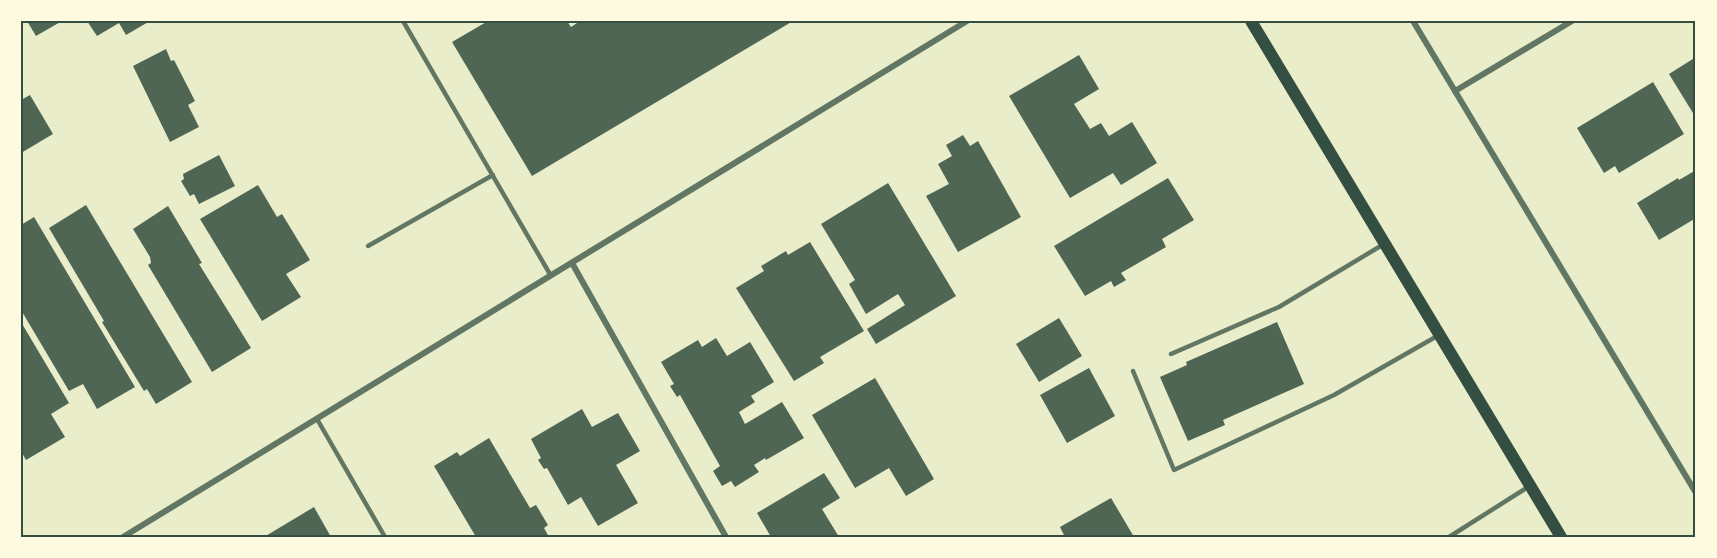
<svg xmlns="http://www.w3.org/2000/svg" width="1717" height="558" viewBox="0 0 1717 558" font-family="Inter,sans-serif">
  <rect width="100%" height="100%" fill="#e9edc9"/>
  <g fill="#4f6655">
    <polygon points="27,21 62,21 36,36"/>
    <polygon points="87,21 150,21 126,35 119,23 97,36"/>
    <polygon points="488,21 567,21 571,27 580,21 793,21 532,176 452,42"/>
    <polygon points="166,49 171,61 174,60 195,101 188,105 199,127 170,142 133,66"/>
    <polygon points="1079,55 1099,89 1074,104 1090,129 1101,123 1109,136 1132,122 1157,163 1121,185 1113,173 1070,198 1009,96"/>
    <polygon points="1696,57 1696,118 1669,74"/>
    <polygon points="1653,82 1684,134 1619,173 1615,166 1604,173 1577,128"/>
    <polygon points="30,95 53,134 21,153 21,100"/>
    <polygon points="963,135 970,146 978,141 1021,217 958,252 926,196 949,184 938,164 952,156 946,145"/>
    <polygon points="219,155 235,186 199,204 194,194 190,196 181,181 184,179 183,174"/>
    <polygon points="1696,170 1696,218 1659,240 1637,203 1678,178 1679,180"/>
    <polygon points="1168,178 1194,220 1162,239 1166,247 1121,273 1126,280 1114,287 1111,281 1085,296 1054,246"/>
    <polygon points="888,183 956,296 876,344 867,329 905,305 898,294 866,314 849,284 855,280 821,224"/>
    <polygon points="258,185 277,217 282,214 310,260 286,274 301,297 262,321 200,219"/>
    <polygon points="86,205 192,382 156,404 147,389 144,391 102,322 104,321 49,228"/>
    <polygon points="168,206 202,263 199,264 251,348 212,372 148,265 151,263 150,257 133,229"/>
    <polygon points="34,217 135,387 97,409 83,384 69,391 21,310 21,225"/>
    <polygon points="810,242 864,331 820,357 824,363 794,381 736,288 764,271 761,266 786,251 788,255"/>
    <polygon points="1059,318 1082,356 1039,382 1016,344"/>
    <polygon points="21,322 69,403 51,414 65,437 26,460 21,451"/>
    <polygon points="1277,322 1304,384 1223,420 1225,425 1188,441 1160,377 1187,365 1186,362"/>
    <polygon points="716,338 727,356 750,342 774,382 751,396 755,402 739,412 745,424 782,402 804,438 766,460 765,458 754,465 759,472 735,487 731,481 722,486 713,471 720,466 680,395 677,397 670,386 674,384 661,362 698,340 702,347"/>
    <polygon points="1089,368 1115,416 1067,443 1040,395"/>
    <polygon points="875,378 934,479 906,496 889,468 855,488 812,415"/>
    <polygon points="582,409 592,427 618,413 640,451 616,465 638,503 598,526 581,497 568,505 547,468 544,469 538,460 541,458 531,439"/>
    <polygon points="489,438 530,508 536,505 548,525 544,528 549,537 476,537 434,466 457,452 460,456"/>
    <polygon points="824,473 840,498 822,509 839,537 771,537 757,513"/>
    <polygon points="1111,498 1134,537 1065,537 1060,527"/>
    <polygon points="314,507 331,537 264,537"/>
  </g>
  <g fill="none" stroke-linecap="round" stroke-linejoin="round">
    <g stroke="#617663" stroke-width="4.5">
      <polyline points="403,21 551,276"/>
      <polyline points="368,246 493,175"/>
      <polyline points="1171,354 1279,307 1384,244"/>
      <polyline points="1133,371 1174,470 1334,395 1439,335"/>
      <polyline points="317,419 385,537"/>
      <polyline points="1449,537 1528,487"/>
    </g>
    <g stroke="#617663" stroke-width="6">
      <polyline points="1413,21 1696,493"/>
      <polyline points="1455,91 1572,21"/>
      <polyline points="572,263 726,537"/>
      <polyline points="123,537 967,21"/>
    </g>
    <polyline stroke="#344e41" stroke-width="12" points="1251,21 1561,537"/>
  </g>
  <rect width="1717" height="558" fill="none" stroke="#fefae0" stroke-width="45"/>
  <rect x="22" y="22" width="1672" height="514" fill="none" stroke="#344e41" stroke-width="2"/>
</svg>
